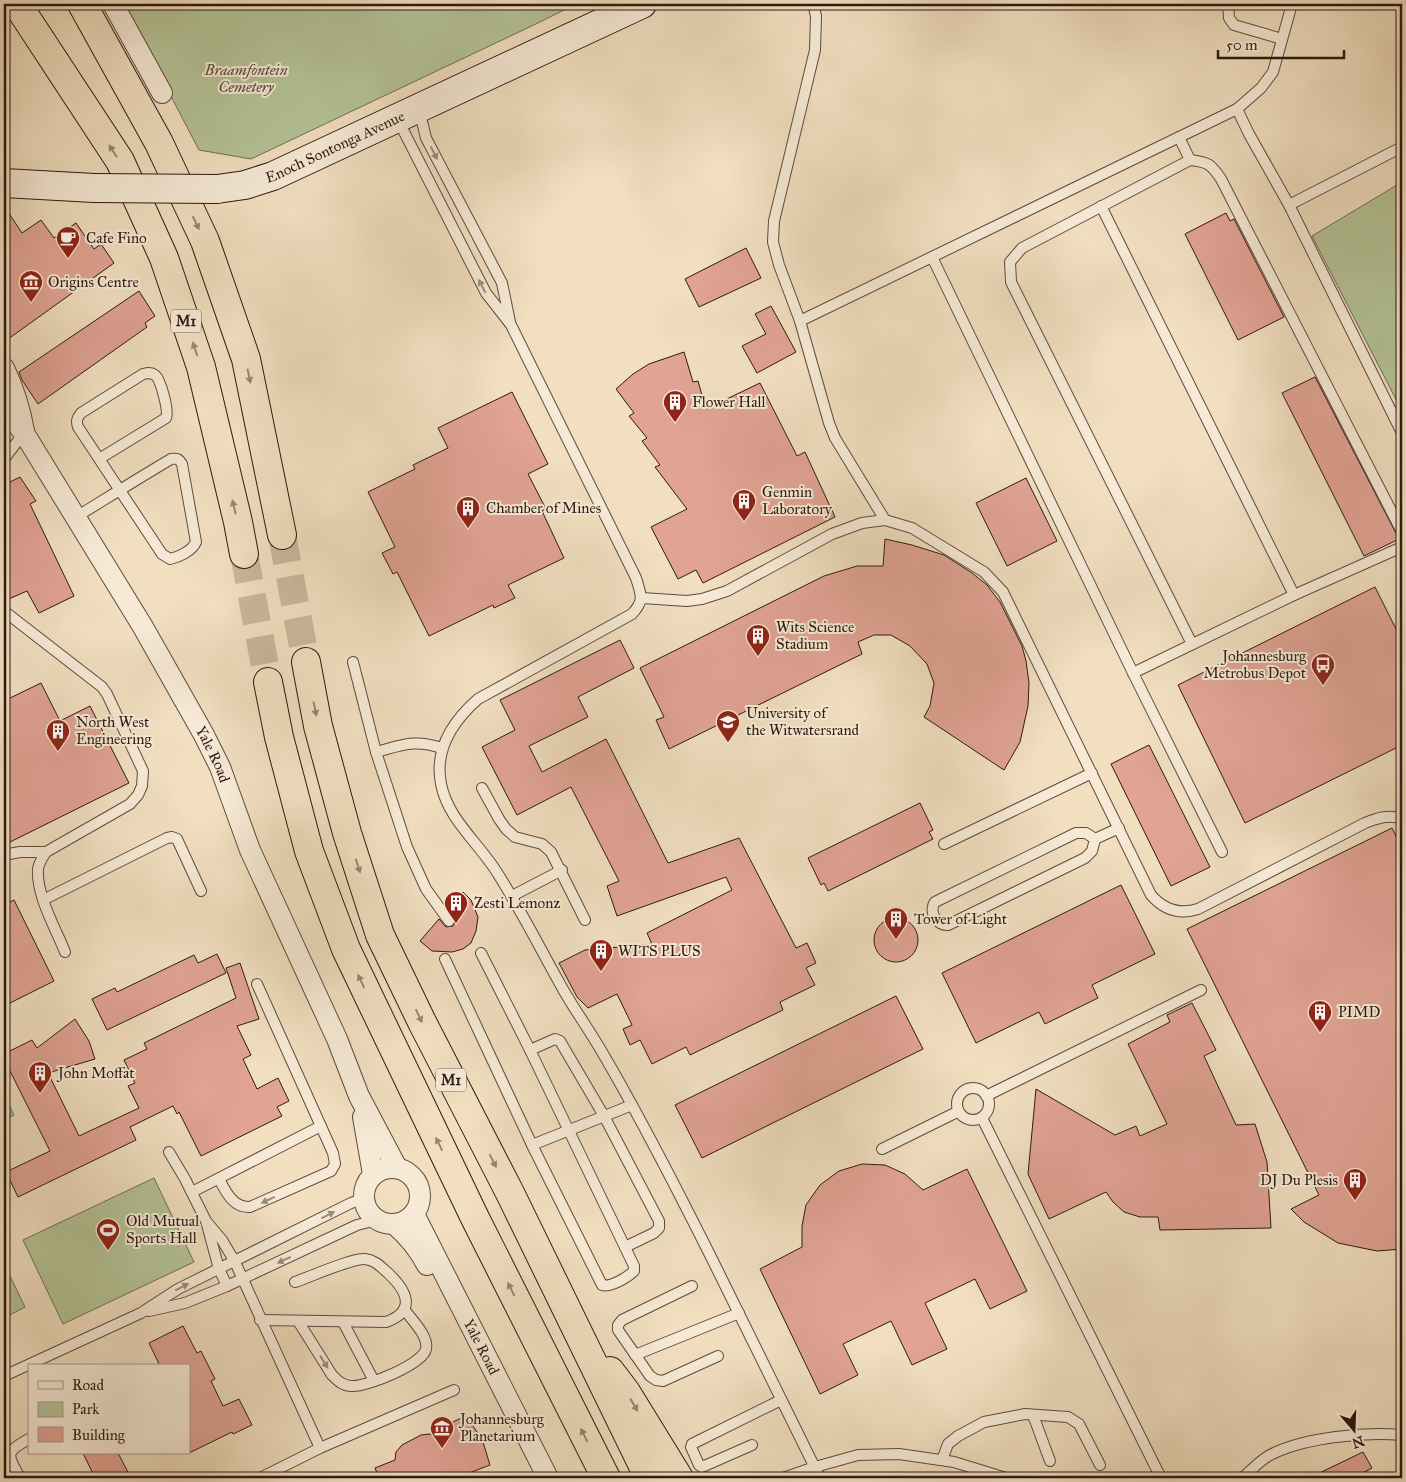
<svg xmlns="http://www.w3.org/2000/svg" width="1406" height="1482" viewBox="0 0 1406 1482" font-family="'IM FELL Great Primer',serif">
  <rect width="100%" height="100%" fill="#f1dfc0"/>
  <filter id="stains"><feTurbulence type="fractalNoise" baseFrequency=".004" numOctaves="4"/><feColorMatrix values="0 0 0 0 .2 0 0 0 0 .09 0 0 0 0 .02 0 0 0 .5 -.17"/></filter>
  <radialGradient id="worn" r=".72"><stop offset=".6" stop-color="#630" stop-opacity="0"/><stop offset="1" stop-color="#630" stop-opacity=".3"/></radialGradient>
  <g fill="#b4c397" stroke="#706e54">
    <polygon points="123,4 576,4 538,23 251,159 199,150"/>
    <polygon points="1402,182 1402,411 1312,236"/>
    <polygon points="154,1178 194,1262 63,1324 23,1240"/>
    <polygon points="9,1274 25,1307 4,1318 4,1276"/>
  </g>
  <polygon fill="#9fbabd" stroke="#717a78" points="4,1094 14,1115 4,1120"/>
  <g fill="#e0a394" stroke="#2d1911">
    <polygon points="4,206 22,233 41,220 54,238 76,223 94,249 101,244 114,263 4,342"/>
    <polygon points="1226,213 1230,221 1234,219 1284,317 1238,340 1185,234"/>
    <polygon points="746,248 761,278 699,307 685,279"/>
    <polygon points="139,291 155,316 145,323 147,327 38,404 22,380 19,372"/>
    <polygon points="771,306 796,352 757,373 742,346 766,334 755,314"/>
    <polygon points="684,352 693,382 698,381 706,409 760,383 797,456 805,452 835,517 703,583 696,570 678,579 651,527 687,509 655,467 660,465 642,441 647,438 629,416 634,413 616,389 633,374 649,364"/>
    <polygon points="1315,377 1399,539 1364,556 1282,393"/>
    <polygon points="512,392 548,464 528,474 546,509 542,511 564,558 508,585 515,598 494,608 493,605 429,636 397,572 393,574 382,553 395,547 368,492 415,469 413,465 448,448 438,428"/>
    <polygon points="20,477 36,501 30,504 74,596 39,613 27,591 4,601 4,485"/>
    <polygon points="1026,478 1057,541 1007,566 976,503"/>
    <polygon points="885,539 912,545 944,555 972,573 987,585 1000,602 1022,646 1026,661 1029,683 1028,706 1020,742 1004,770 924,717 930,706 934,683 927,664 910,646 891,635 874,635 858,642 862,654 669,749 656,720 664,717 640,668 824,576 857,566 883,566"/>
    <polygon points="1375,587 1402,641 1402,745 1245,823 1178,685"/>
    <polygon points="620,640 634,668 578,697 588,717 529,746 542,772 606,739 668,863 739,838 796,948 807,943 816,963 806,968 815,985 780,1002 783,1010 690,1055 686,1047 652,1064 640,1040 630,1045 623,1029 632,1025 617,994 588,1008 577,997 559,963 585,950 652,944 647,933 732,890 726,877 617,916 607,886 619,881 571,787 517,815 482,747 515,730 500,700"/>
    <polygon points="41,683 60,721 90,706 129,783 4,845 4,701"/>
    <polygon points="1149,745 1210,867 1171,886 1111,764"/>
    <polygon points="920,803 933,830 929,832 933,839 828,891 824,883 821,885 808,858"/>
    <polygon points="1392,828 1402,848 1402,1249 1377,1251 1338,1243 1304,1222 1291,1209 1319,1195 1187,929"/>
    <polygon points="1121,885 1155,954 1092,985 1098,998 1045,1024 1039,1012 976,1043 942,973"/>
    <polygon points="463,892 471,900 478,917 476,931 471,943 463,949 452,952 432,951 420,941 439,919 446,927 453,926 456,920 449,909"/>
    <polygon points="14,900 54,981 4,1006 4,905"/>
    <circle cx="896" cy="940" r="22"/>
    <polygon points="217,954 226,973 107,1030 92,999 115,988 117,992 194,955 198,963"/>
    <polygon points="240,963 259,1019 237,1026 251,1055 243,1059 257,1089 278,1078 289,1101 277,1107 282,1116 201,1156 179,1112 177,1114 173,1106 130,1127 136,1140 18,1197 6,1172 50,1151 4,1059 4,1054 32,1040 37,1048 75,1019 89,1041 95,1059 48,1073 79,1136 139,1108 128,1086 135,1083 124,1060 147,1049 144,1043 236,998 226,968"/>
    <polygon points="896,996 923,1049 702,1158 675,1105"/>
    <polygon points="1192,1003 1216,1050 1204,1056 1236,1125 1255,1124 1267,1162 1271,1228 1160,1230 1158,1217 1140,1217 1124,1212 1113,1202 1106,1192 1049,1219 1028,1174 1036,1089 1115,1135 1136,1126 1140,1136 1167,1124 1128,1044 1170,1022 1167,1015"/>
    <polygon points="862,1164 885,1165 905,1174 923,1190 967,1169 1027,1291 990,1309 975,1279 925,1303 947,1349 912,1365 891,1321 843,1344 858,1375 820,1394 760,1269 802,1247 802,1226 806,1205 820,1185 839,1171"/>
    <polygon points="183,1326 197,1353 201,1351 215,1379 211,1381 223,1406 239,1399 252,1425 233,1434 232,1432 189,1453 189,1366 160,1366 149,1343"/>
    <polygon points="466,1416 482,1439 490,1465 456,1478 379,1478 375,1468 395,1460 396,1452 402,1445 421,1435 429,1434 449,1437 446,1425"/>
    <polygon points="1363,1452 1372,1468 1353,1478 1309,1478"/>
    <polygon points="83,1453 118,1453 131,1478 95,1478"/>
  </g>
  <g fill="none" stroke-linecap="round" stroke-linejoin="round">
    <g stroke="#cab79d" stroke-width="28" stroke-dasharray="28 14" stroke-linecap="butt">
      <polyline points="282,535 306,662"/>
      <polyline points="244,554 268,682"/>
    </g>
    <g stroke="#5e4a3d" stroke-width="12">
      <g id="service">
        <polyline points="813,4 816,16 815,50 774,221 773,242 779,265 800,321 829,423 835,438 885,520"/>
        <polyline points="1228,4 1229,18 1234,25 1282,39"/>
        <polyline points="419,109 426,138 502,283 510,322"/>
        <polyline points="1237,109 1249,134 1289,205 1402,433"/>
        <path d="M398 120 486 293 511 325 636 578C641 595 645 600 632 614L478 699C453 721 434 749 441 784 448 820 480 844 498 874 522 912 542 952 564 991 576 1012 590 1031 602 1052 642 1120 678 1191 713 1261 749 1334 785 1406 820 1478"/>
        <polyline points="1179,137 1190,160 1022,248 1010,262 1011,282 1192,644"/>
        <path d="M1190 160C1208 162 1211 164 1221 179L1402 532"/>
        <polyline points="1289,205 1402,147"/>
        <polyline points="1101,206 1294,595"/>
        <polyline points="932,257 1133,673 1222,852"/>
        <polyline points="800,321 1237,109 1261,88 1273,72 1292,4"/>
        <polyline points="4,459 24,433"/>
        <path d="M76 517C107 498 139 478 171 459 177 458 179 459 182 464L196 542C192 551 179 557 170 559L162 554 78 427C76 421 77 418 81 413L143 374C147 373 151 372 155 375 161 380 169 411 166 418L99 459"/>
        <path d="M642 598 687 601 702 599 727 591 832 534 862 523 885 520 912 528 953 553 984 572 1003 592 1151 895C1164 910 1179 915 1198 909L1365 823C1377 818 1390 814 1402 819"/>
        <path d="M4 611 102 687 107 694 143 771 142 786 138 795 130 804 46 852C43 857 39 862 38 869 36 895 56 929 65 952"/>
        <polyline points="353,662 376,752 407,847 426,889 449,921"/>
        <polyline points="1133,673 1294,595 1402,547"/>
        <path d="M376 752C403 745 414 739 442 748"/>
        <polyline points="482,788 499,819 506,829 515,837 542,844 551,852 585,920"/>
        <path d="M1095 839 1086 833H1076L935 902C928 912 937 926 948 925L1085 858 1092 851 1095 839 1119 828"/>
        <polyline points="944,844 1092,773"/>
        <polyline points="4,855 20,852 46,852"/>
        <polyline points="512,896 562,870"/>
        <polyline points="43,900 167,838 172,837 177,839 201,891"/>
        <path d="M445 959 532 1145 602 1285C610 1288 628 1277 634 1271V1266L530 1050 481 953"/>
        <polyline points="530,1050 555,1039 560,1041 604,1116 659,1221 659,1228 654,1233 625,1247"/>
        <circle cx="973" cy="1104" r="16"/>
        <polyline points="986,1096 1201,990"/>
        <polyline points="982,1118 1161,1478"/>
        <polyline points="532,1145 632,1105"/>
        <polyline points="882,1149 957,1112"/>
        <polyline points="169,1152 185,1179 206,1221 219,1269 227,1286"/>
        <path d="M219 1179C226 1192 233 1208 250 1207L331 1171 335 1164 333 1153 257 984"/>
        <polyline points="192,1192 321,1126"/>
        <polyline points="206,1221 222,1240 235,1262 320,1448"/>
        <polyline points="692,1286 622,1320 618,1325 618,1330 650,1376 656,1380 663,1381 718,1356"/>
        <polyline points="149,1311 185,1303 227,1286 357,1225 377,1220"/>
        <path d="M260 1320 386 1322C417 1311 407 1291 388 1273 381 1267 375 1260 365 1259 352 1258 310 1277 295 1282"/>
        <path d="M298 1321 332 1375C338 1381 343 1386 352 1386 367 1387 423 1364 426 1349 429 1336 411 1319 404 1309"/>
        <polyline points="343,1322 374,1381"/>
        <polyline points="635,1355 739,1313"/>
        <polyline points="4,1376 141,1313 178,1289 351,1203 363,1199"/>
        <polyline points="1033,1415 1050,1461"/>
        <polyline points="752,1445 702,1467 699,1465 691,1447 692,1444 781,1400"/>
        <polyline points="942,1460 948,1444 958,1436 984,1422 1025,1414 1068,1417 1079,1424 1100,1465"/>
        <path d="M20 1478C8 1455 3 1453 29 1439"/>
        <polyline points="260,1478 320,1448 454,1390"/>
        <polyline points="783,1478 815,1467 858,1455 899,1454 954,1462 1006,1478"/>
        <path d="M1242 1478C1251 1471 1261 1459 1272 1454 1307 1437 1364 1432 1402 1435"/>
      </g>
    </g>
    <g stroke="#5e4a3d" stroke-width="22">
      <g id="minor">
        <polyline points="113,4 162,93"/>
        <path d="M4 368C14 389 20 408 24 431"/>
        <path id="s1" d="M4 408 24 433 143 627 204 735 220 767 250 850 337 1039 359 1096 397 1168"/>
        <polyline points="363,1117 373,1174"/>
        <circle cx="392" cy="1196" r="28"/>
        <path id="s2" d="M414 1214 548 1478"/>
        <path d="M395 1225C409 1237 418 1248 427 1265"/>
      </g>
    </g>
    <g stroke="#2d1911" stroke-width="30">
      <g id="secondary">
        <polyline points="4,183 94,188"/>
        <path id="s3" d="M217 189 245 185 273 176 642 4"/>
      </g>
    </g>
    <g stroke="#2d1911" stroke-width="30">
      <g id="motorway">
        <polyline points="17,4 120,161 164,258 201,367 238,522 244,554"/>
        <polyline points="82,4 159,143 205,241 246,359 282,535"/>
        <polyline points="306,662 318,726 347,833 380,935 422,1022 510,1193 649,1478"/>
        <polyline points="268,682 279,737 309,851 346,949 475,1218 606,1478"/>
        <polyline points="610,1371 626,1392 679,1478"/>
      </g>
    </g>
    <use href="#service" stroke="#f6ead6" stroke-width="10"/>
    <use href="#minor" stroke="#f6ead6" stroke-width="20"/>
    <use href="#secondary" stroke="#f6ead6" stroke-width="28"/>
    <use href="#motorway" stroke="#f1dfc0" stroke-width="28"/>
    <g stroke="#2d1911" stroke-width="30" stroke-linecap="butt">
      <polyline id="secondary-bridge" points="94,188 217,189"/>
    </g>
    <use href="#secondary-bridge" stroke="#f6ead6" stroke-width="28"/>
  </g>
  <defs><path id="oneway-solid" d="M-6-.8H1V-3.2L6.5 0L1 3.2V.8H-6Z" transform="scale(1.25)"/></defs>
  <g fill="#998671">
    <use href="#oneway-solid" transform="translate(113 151) rotate(-123)"/>
    <use href="#oneway-solid" transform="translate(196 223) rotate(65)"/>
    <use href="#oneway-solid" transform="translate(195 349) rotate(-109)"/>
    <use href="#oneway-solid" transform="translate(249 376) rotate(78)"/>
    <use href="#oneway-solid" transform="translate(234 507) rotate(-103)"/>
    <use href="#oneway-solid" transform="translate(315 709) rotate(79)"/>
    <use href="#oneway-solid" transform="translate(358 866) rotate(72)"/>
    <use href="#oneway-solid" transform="translate(361 981) rotate(-115)"/>
    <use href="#oneway-solid" transform="translate(419 1016) rotate(64)"/>
    <use href="#oneway-solid" transform="translate(439 1144) rotate(-116)"/>
    <use href="#oneway-solid" transform="translate(493 1161) rotate(63)"/>
    <use href="#oneway-solid" transform="translate(511 1289) rotate(-117)"/>
    <use href="#oneway-solid" transform="translate(634 1405) rotate(59)"/>
    <use href="#oneway-solid" transform="translate(584 1435) rotate(-117)"/>
  </g>
  <g fill="#9c8c7d">
    <use href="#oneway-solid" transform="translate(434 153) rotate(63)"/>
    <use href="#oneway-solid" transform="translate(482 286) rotate(-117)"/>
    <use href="#oneway-solid" transform="translate(268 1200) rotate(155)"/>
    <use href="#oneway-solid" transform="translate(328 1215) rotate(-27)"/>
    <use href="#oneway-solid" transform="translate(284 1260) rotate(155)"/>
    <use href="#oneway-solid" transform="translate(182 1287) rotate(-27)"/>
    <use href="#oneway-solid" transform="translate(324 1362) rotate(58)"/>
  </g>
  <defs>
    <g id="cafe-pin" transform="scale(1.25)"><path d="M0 17L-7.5 6A9.5 9.5 0 1 1 7.5 6Z" fill="#8f2418" stroke="#f6ead6"/><path d="M-5.5-4.5H6V0H3Q3 3.5 0 3.5H-2.5Q-5.5 3.5-5.5 0ZM3-3.2v2h1.7v-2ZM-6 4.5H4V6H-6Z" fill="#fff"/></g>
    <g id="museum-pin" transform="scale(1.25)"><path d="M0 17L-7.5 6A9.5 9.5 0 1 1 7.5 6Z" fill="#8f2418" stroke="#f6ead6"/><path d="M0-6L6-3V-2H-6V-3ZM-5-1h2V3h-2ZM-1-1h2V3h-2ZM3-1h2V3H3ZM-6 4H6V6H-6Z" fill="#fff"/></g>
    <g id="building-pin" transform="scale(1.25)"><path d="M0 17L-7.5 6A9.5 9.5 0 1 1 7.5 6Z" fill="#8f2418" stroke="#f6ead6"/><path d="M-4-6H4V6H1V3H-1V6H-4ZM-2.5-4.3h1.7v1.8h-1.7ZM.8-4.3h1.7v1.8H.8ZM-2.5-1h1.7V.8h-1.7ZM.8-1h1.7V.8H.8Z" fill="#fff"/></g>
    <g id="bus-pin" transform="scale(1.25)"><path d="M0 17L-7.5 6A9.5 9.5 0 1 1 7.5 6Z" fill="#8f2418" stroke="#f6ead6"/><path d="M-5-6H5V4H4V6H2V4H-2V6H-4V4H-5ZM-3.5-4V0h7V-4ZM-3.5 1.2v1.5H-2V1.2ZM2 1.2v1.5H3.5V1.2Z" fill="#fff"/></g>
    <g id="university-pin" transform="scale(1.25)"><path d="M0 17L-7.5 6A9.5 9.5 0 1 1 7.5 6Z" fill="#8f2418" stroke="#f6ead6"/><path d="M0-5L7-2L0 1L-7-2ZM-4 1L0 2.5L4 1V4Q0 6-4 4Z" fill="#fff"/></g>
    <g id="stadium-pin" transform="scale(1.25)"><path d="M0 17L-7.5 6A9.5 9.5 0 1 1 7.5 6Z" fill="#8f2418" stroke="#f6ead6"/><path d="M0-5a6.5 5 0 1 0 0 10a6.5 5 0 1 0 0-10ZM-3.5-1.8h7v3.6h-7Z" fill="#fff"/></g>
  </defs>
  <g fill-rule="evenodd">
    <use href="#cafe-pin" x="68" y="238"/>
    <use href="#museum-pin" x="31" y="282"/>
    <use href="#building-pin" x="675" y="402"/>
    <use href="#building-pin" x="744" y="501"/>
    <use href="#building-pin" x="468" y="508"/>
    <use href="#building-pin" x="758" y="636"/>
    <use href="#bus-pin" x="1323" y="665"/>
    <use href="#university-pin" x="728" y="722"/>
    <use href="#building-pin" x="58" y="731"/>
    <use href="#building-pin" x="456" y="903"/>
    <use href="#building-pin" x="896" y="919"/>
    <use href="#building-pin" x="601" y="951"/>
    <use href="#building-pin" x="1320" y="1012"/>
    <use href="#building-pin" x="40" y="1073"/>
    <use href="#building-pin" x="1355" y="1180"/>
    <use href="#stadium-pin" x="108" y="1230"/>
    <use href="#museum-pin" x="442" y="1428"/>
  </g>
  <g text-anchor="middle" stroke-width="4" stroke-linejoin="round" paint-order="stroke">
    <g fill="#f6ead6" stroke="#69584c" stroke-width="1">
      <rect x="171" y="309.5" width="30" height="23" rx="4"/>
      <rect x="436" y="1068.5" width="30" height="23" rx="4"/>
    </g>
    <g font-size="14" font-weight="bold" fill="#2d1911">
      <text x="186" y="326">M1</text>
      <text x="451" y="1085">M1</text>
    </g>
    <g font-size="15" font-style="italic" fill="#564c39" stroke="#f6ead6">
      <text x="246" y="75">Braamfontein<tspan x="246" dy="17">Cemetery</tspan></text>
    </g>
    <g font-size="15" fill="#2d1911" stroke="#f6ead6">
      <text dy="5" stroke="none"><textPath href="#s3" startOffset="126">Enoch Sontonga Avenue</textPath></text>
      <text dy="5" stroke="none"><textPath href="#s1" startOffset="405">Yale Road</textPath></text>
      <text dy="5" stroke="none"><textPath href="#s2" startOffset="149">Yale Road</textPath></text>
    </g>
    <g font-size="15" fill="#2d1911" stroke="#f6ead6" text-anchor="start">
      <text x="86" y="243">Cafe Fino</text>
      <text x="48" y="287">Origins Centre</text>
      <text x="692" y="407">Flower Hall</text>
      <text x="762" y="497">Genmin<tspan x="762" dy="17">Laboratory</tspan></text>
      <text x="486" y="513">Chamber of Mines</text>
      <text x="776" y="632">Wits Science<tspan x="776" dy="17">Stadium</tspan></text>
      <text x="1306" y="661" text-anchor="end">Johannesburg<tspan x="1306" dy="17">Metrobus Depot</tspan></text>
      <text x="746" y="718">University of<tspan x="746" dy="17">the Witwatersrand</tspan></text>
      <text x="76" y="727">North West<tspan x="76" dy="17">Engineering</tspan></text>
      <text x="474" y="908">Zesti Lemonz</text>
      <text x="914" y="924">Tower of Light</text>
      <text x="618" y="956">WITS PLUS</text>
      <text x="1338" y="1017">PIMD</text>
      <text x="58" y="1078">John Moffat</text>
      <text x="1338" y="1185" text-anchor="end">DJ Du Plesis</text>
      <text x="126" y="1226">Old Mutual<tspan x="126" dy="17">Sports Hall</tspan></text>
      <text x="460" y="1424">Johannesburg<tspan x="460" dy="17">Planetarium</tspan></text>
    </g>
  </g>
  <rect width="1406" height="1482" fill="none" stroke="#f1dfc0" stroke-width="20"/>
  <rect x="5" y="5" width="1396" height="1472" fill="none" stroke="#2d1911" stroke-width="2.5"/>
  <rect x="10" y="10" width="1386" height="1462" fill="none" stroke="#2d1911"/>
  <rect x="28" y="1364" width="162" height="90" fill="#f6ead6" stroke="#a69687"/>
  <rect x="38" y="1381" width="25" height="8" fill="#f6ead6" stroke="#a69687"/>
  <text x="72" y="1390" font-size="15" fill="#2d1911">Road</text>
  <rect x="38" y="1402" width="25" height="15" fill="#b4c397" stroke="#a69687"/>
  <text x="72" y="1414" font-size="15" fill="#2d1911">Park</text>
  <rect x="38" y="1427" width="25" height="15" fill="#e0a394" stroke="#a69687"/>
  <text x="72" y="1440" font-size="15" fill="#2d1911">Building</text>
  <g transform="translate(1354 1430) rotate(161)" stroke="#f6ead6" stroke-width="4" paint-order="stroke">
  <path d="M0-4L9 19L0 12L-9 19Z" fill="#2d1911"/>
  <text y="-8" font-size="14" font-weight="bold" text-anchor="middle" fill="#2d1911">N</text>
  </g>
  <path d="M1218 50v8h126v-8" fill="none" stroke="#2d1911" stroke-width="2.5"/>
  <text x="1226" y="50" font-size="15" fill="#2d1911" stroke="#f6ead6" stroke-width="4" paint-order="stroke">50 m</text>
  <rect width="100%" height="100%" filter="url(#stains)"/>
  <rect width="100%" height="100%" fill="url(#worn)"/>
</svg>
